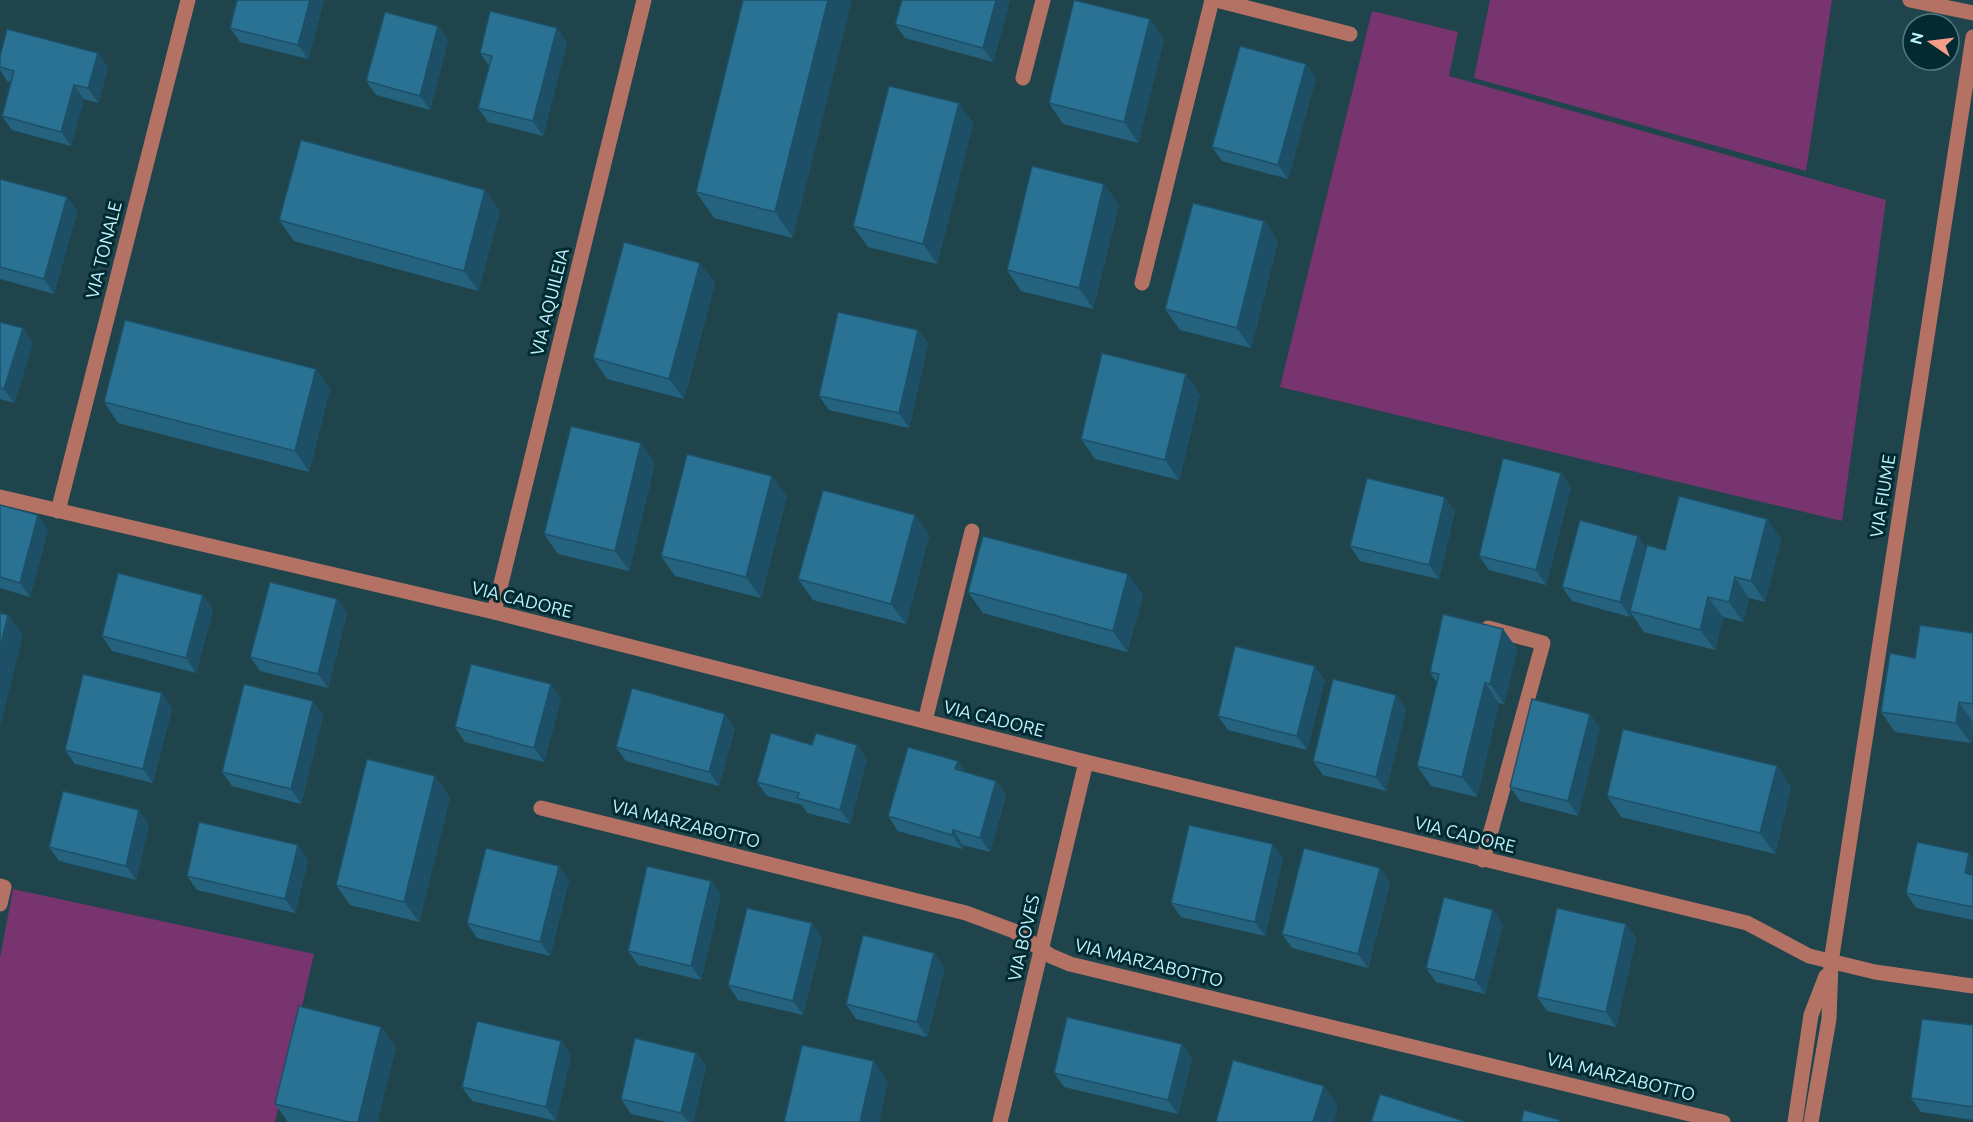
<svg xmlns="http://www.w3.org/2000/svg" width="1973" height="1122" viewBox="0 0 1973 1122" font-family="Ubuntu,sans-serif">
  <rect width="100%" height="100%" fill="#20444c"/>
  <g fill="#77346f">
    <polygon points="1490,0 1832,0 1806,171 1474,78"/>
    <polygon points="1372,11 1458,32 1449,76 1886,200 1842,521 1280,387"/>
    <polygon points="13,889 314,954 275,1122 0,1122 0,958"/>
  </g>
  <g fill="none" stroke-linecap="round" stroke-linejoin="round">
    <g stroke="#b47265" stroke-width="15">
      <polyline points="1216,0 1350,34"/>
      <polyline points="1910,0 1973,13"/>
      <polyline points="1023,78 1043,0"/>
      <polyline points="1142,283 1212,0"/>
      <polyline points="0,497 494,612 1086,762 1747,923 1809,956 1875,972 1973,986"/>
      <polyline points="58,511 188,0"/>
      <polyline points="494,612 644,0"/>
      <polyline points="925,721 972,531"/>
      <polyline points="541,808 966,913 1014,931 1051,956 1070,964 1723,1122"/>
      <polyline points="1483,860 1543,643 1488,628"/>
      <polyline points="0,886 4,887 0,904"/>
      <polyline points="1000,1122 1086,762"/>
      <polyline points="1795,1122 1811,1015 1826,976"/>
      <polyline points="1811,1122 1829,1019 1831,962 1973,37"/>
    </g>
  </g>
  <g fill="#24627e">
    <polygon points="237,0 324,0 308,59 240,42 230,28"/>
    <polygon points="743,0 793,238 714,218 696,192"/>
    <polygon points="902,0 1010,0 993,62 905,38 895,24"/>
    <polygon points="1150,19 1164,39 1138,143 1063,124 1049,103"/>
    <polygon points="438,26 448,41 430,110 376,95 366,81"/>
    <polygon points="567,42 543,136 488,122 478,108 489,66 480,53"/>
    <polygon points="98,53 108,68 98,103 84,99 71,146 12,130 2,116 11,82 7,81 0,70 0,56"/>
    <polygon points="1316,78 1288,179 1222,161 1212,147"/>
    <polygon points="959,103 973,124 937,264 868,247 853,226"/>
    <polygon points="0,179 67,197 77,212 54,294 0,279"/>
    <polygon points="1119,204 1093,309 1021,291 1007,270"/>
    <polygon points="500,211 478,291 294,241 279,220"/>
    <polygon points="1264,221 1278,241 1251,348 1180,330 1165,309"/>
    <polygon points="715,283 684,399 607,379 593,358"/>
    <polygon points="0,322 33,343 14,403 0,399"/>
    <polygon points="918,330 928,344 909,428 829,410 819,396"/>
    <polygon points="316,369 330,389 309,472 118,423 104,402"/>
    <polygon points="1200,395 1179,480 1095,459 1081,439"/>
    <polygon points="655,463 629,571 558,554 544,534"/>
    <polygon points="1571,487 1546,585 1489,570 1479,556"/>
    <polygon points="787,496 761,598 675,576 661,556"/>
    <polygon points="0,505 38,515 48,530 30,597 0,588"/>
    <polygon points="1455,511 1439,579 1360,561 1350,546"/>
    <polygon points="915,515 929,536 906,624 813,600 798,579"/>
    <polygon points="1767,519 1781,539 1765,602 1749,598 1743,622 1723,617 1715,650 1644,632 1631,613 1630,617 1572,601 1562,587 1638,536 1646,548 1665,550"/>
    <polygon points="1128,574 1143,595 1127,652 983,613 968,592"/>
    <polygon points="203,595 213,610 196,673 112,651 102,636"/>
    <polygon points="337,599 347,613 328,688 260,671 250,657"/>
    <polygon points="1503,629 1517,649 1504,704 1499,703 1477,797 1431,786 1417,766 1437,683 1430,672"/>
    <polygon points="1973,633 1973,728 1971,743 1895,732 1881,712 1915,658"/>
    <polygon points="1315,666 1325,680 1307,750 1228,730 1218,716"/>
    <polygon points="561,698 544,762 465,742 455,727"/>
    <polygon points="313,701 323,716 301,804 232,786 222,772"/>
    <polygon points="172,708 153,783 75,764 65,750"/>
    <polygon points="1406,709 1386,791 1323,775 1313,761"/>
    <polygon points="735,728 719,786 626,761 616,747"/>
    <polygon points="1600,728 1578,816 1520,801 1510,787"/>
    <polygon points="867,759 850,824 807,813 802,805 767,796 757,782"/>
    <polygon points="1777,766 1791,787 1775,854 1621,817 1607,796"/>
    <polygon points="996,781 1006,795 990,852 963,845 962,849 898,831 888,816"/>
    <polygon points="450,797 419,922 350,905 336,885"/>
    <polygon points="149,825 136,880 59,861 49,847"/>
    <polygon points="1283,858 1265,936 1181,917 1171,903"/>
    <polygon points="1973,859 1973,920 1916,908 1906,893"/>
    <polygon points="308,860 295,913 197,890 187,876"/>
    <polygon points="569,880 550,956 477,938 467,923"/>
    <polygon points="711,881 721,895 701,980 638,965 628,951"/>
    <polygon points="1390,883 1368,968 1292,948 1282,934"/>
    <polygon points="1503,924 1485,994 1436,982 1426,968"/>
    <polygon points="1626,924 1636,938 1616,1027 1547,1011 1537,997"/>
    <polygon points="822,938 803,1015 738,1000 728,985"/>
    <polygon points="945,967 927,1037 856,1019 846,1004"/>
    <polygon points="1973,1025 1973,1120 1921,1112 1911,1098"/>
    <polygon points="561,1041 571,1055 556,1121 472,1101 462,1087"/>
    <polygon points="1182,1044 1192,1058 1178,1114 1064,1087 1054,1073"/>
    <polygon points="396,1047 377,1122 288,1122 275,1104"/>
    <polygon points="696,1053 706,1067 693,1122 667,1122 631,1114 621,1099"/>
  </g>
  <g fill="#1d5067">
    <polygon points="310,0 324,0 308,59 298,45"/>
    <polygon points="828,0 852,0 793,238 775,212"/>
    <polygon points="996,0 1010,0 993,62 983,48"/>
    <polygon points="1150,19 1164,39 1138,143 1124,122"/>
    <polygon points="438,26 448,41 430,110 420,96"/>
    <polygon points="557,28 567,42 543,136 533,121"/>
    <polygon points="98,53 108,68 98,103 88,88"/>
    <polygon points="1306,64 1316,78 1288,179 1278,165"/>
    <polygon points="74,85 84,99 71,146 61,132"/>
    <polygon points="959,103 973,124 937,264 923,244"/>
    <polygon points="1104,184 1119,204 1093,309 1079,288"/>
    <polygon points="485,190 500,211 478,291 464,271"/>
    <polygon points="67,197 77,212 54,294 44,279"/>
    <polygon points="1264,221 1278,241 1251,348 1237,328"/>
    <polygon points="700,263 715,283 684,399 669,379"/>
    <polygon points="23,328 33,343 14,403 4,389"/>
    <polygon points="918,330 928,344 909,428 899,413"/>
    <polygon points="316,369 330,389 309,472 295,451"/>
    <polygon points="1186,374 1200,395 1179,480 1165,460"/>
    <polygon points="641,443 655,463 629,571 615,551"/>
    <polygon points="1561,473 1571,487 1546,585 1536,570"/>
    <polygon points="772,476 787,496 761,598 746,577"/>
    <polygon points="1445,497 1455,511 1439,579 1429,565"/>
    <polygon points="38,515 48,530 30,597 20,583"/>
    <polygon points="915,515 929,536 906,624 891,604"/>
    <polygon points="1767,519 1781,539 1765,602 1751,581"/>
    <polygon points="1638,536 1648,551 1630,611 1631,613 1630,617 1620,602"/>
    <polygon points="1128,574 1143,595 1127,652 1113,631"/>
    <polygon points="1735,577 1749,598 1743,622 1729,602"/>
    <polygon points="203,595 213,610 196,673 186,658"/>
    <polygon points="1708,597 1723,617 1715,650 1700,630"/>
    <polygon points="337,599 347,613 328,688 318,674"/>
    <polygon points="8,615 23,635 0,726 0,648"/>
    <polygon points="1503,629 1517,649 1504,704 1490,684"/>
    <polygon points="1315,666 1325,680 1307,750 1297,736"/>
    <polygon points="1485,683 1499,703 1477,797 1462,777"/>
    <polygon points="551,684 561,698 544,762 534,748"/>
    <polygon points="162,693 172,708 153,783 143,769"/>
    <polygon points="1396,695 1406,709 1386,791 1376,777"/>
    <polygon points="313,701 323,716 301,804 291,789"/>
    <polygon points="1959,702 1973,722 1971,743 1956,723"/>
    <polygon points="725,714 735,728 719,786 709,772"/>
    <polygon points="1590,714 1600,728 1578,816 1568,801"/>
    <polygon points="857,745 867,759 850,824 840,810"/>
    <polygon points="958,761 968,775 955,769"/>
    <polygon points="1777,766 1791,787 1775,854 1760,833"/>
    <polygon points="435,776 450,797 419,922 404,902"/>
    <polygon points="996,781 1006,795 990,852 980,838"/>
    <polygon points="139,810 149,825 136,880 126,866"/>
    <polygon points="953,830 963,845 962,849 952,835"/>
    <polygon points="1273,844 1283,858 1265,936 1255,922"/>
    <polygon points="298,845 308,860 295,913 285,899"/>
    <polygon points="1969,853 1973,859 1973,884 1965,873"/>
    <polygon points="559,866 569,880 550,956 540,942"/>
    <polygon points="1380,868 1390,883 1368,968 1358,954"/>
    <polygon points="711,881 721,895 701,980 691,966"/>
    <polygon points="1493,910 1503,924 1485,994 1475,980"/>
    <polygon points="812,923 822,938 803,1015 793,1001"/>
    <polygon points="1626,924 1636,938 1616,1027 1606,1012"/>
    <polygon points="934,953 945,967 927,1037 917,1022"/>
    <polygon points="381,1027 396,1047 377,1122 358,1122"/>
    <polygon points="561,1041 571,1055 556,1121 546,1107"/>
    <polygon points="1182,1044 1192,1058 1178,1114 1168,1100"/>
    <polygon points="696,1053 706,1067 693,1122 688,1122 681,1113"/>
    <polygon points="874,1061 888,1081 879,1122 860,1122"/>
    <polygon points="1324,1086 1338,1106 1334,1122 1313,1122"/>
  </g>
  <g fill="#2a7293" stroke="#1d5067" stroke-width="1.5">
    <polygon points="237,0 310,0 298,45 230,28"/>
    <polygon points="743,0 828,0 775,212 696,192"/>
    <polygon points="902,0 996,0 983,48 895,24"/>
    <polygon points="1074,0 1150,19 1124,122 1049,103"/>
    <polygon points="490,11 557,28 533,121 478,108 492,56 480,53"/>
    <polygon points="385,12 438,26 420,96 366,81"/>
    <polygon points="7,29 98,53 88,88 74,85 61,132 2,116 14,71 0,67 0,56"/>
    <polygon points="1240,46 1306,64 1278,165 1212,147"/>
    <polygon points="889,86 959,103 923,244 853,226"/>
    <polygon points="301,140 485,190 464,271 279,220"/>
    <polygon points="1032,166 1104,184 1079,288 1007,270"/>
    <polygon points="0,179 67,197 44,279 0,267"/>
    <polygon points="1193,203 1264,221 1237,328 1165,309"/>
    <polygon points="624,242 700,263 669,379 593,358"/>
    <polygon points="838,312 918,330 899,413 819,396"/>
    <polygon points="125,320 316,369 295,451 104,402"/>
    <polygon points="0,322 23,328 4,389 0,388"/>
    <polygon points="1102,353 1186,374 1165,460 1081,439"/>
    <polygon points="571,426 641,443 615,551 544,534"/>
    <polygon points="687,454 772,476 746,577 661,556"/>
    <polygon points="1503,458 1561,473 1536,570 1479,556"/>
    <polygon points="1367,478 1445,497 1429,565 1350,546"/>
    <polygon points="823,490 915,515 891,604 798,579"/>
    <polygon points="1679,496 1767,519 1751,581 1735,577 1729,602 1708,597 1700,630 1630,611 1647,545 1665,550"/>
    <polygon points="0,505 38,515 20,583 0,577"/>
    <polygon points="1580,520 1638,536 1620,602 1562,587"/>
    <polygon points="983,536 1128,574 1113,631 968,592"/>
    <polygon points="118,573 203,595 186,658 102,636"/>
    <polygon points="270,582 337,599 318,674 250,657"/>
    <polygon points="0,613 8,615 0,648"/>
    <polygon points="1443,614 1503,629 1490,684 1485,683 1462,777 1417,766 1439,674 1430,672"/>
    <polygon points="1920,625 1973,633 1973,704 1959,702 1956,723 1881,712 1890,653 1915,658"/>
    <polygon points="1235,646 1315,666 1297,736 1218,716"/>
    <polygon points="471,664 551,684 534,748 455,727"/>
    <polygon points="83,674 162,693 143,769 65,750"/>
    <polygon points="1333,679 1396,695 1376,777 1313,761"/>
    <polygon points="244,684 313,701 291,789 222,772"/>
    <polygon points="632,688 725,714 709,772 616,747"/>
    <polygon points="1532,699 1590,714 1568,801 1510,787"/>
    <polygon points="1623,729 1777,766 1760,833 1607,796"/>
    <polygon points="771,733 812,745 816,733 857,745 840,810 797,798 799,793 757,782"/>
    <polygon points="908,747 958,761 955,769 996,781 980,838 953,830 952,835 888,816"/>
    <polygon points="367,759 435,776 404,902 336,885"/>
    <polygon points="63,791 139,810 126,866 49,847"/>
    <polygon points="199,822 298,845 285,899 187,876"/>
    <polygon points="1189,825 1273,844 1255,922 1171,903"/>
    <polygon points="1917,842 1969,853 1965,873 1973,875 1973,907 1906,893"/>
    <polygon points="486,848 559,866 540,942 467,923"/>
    <polygon points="1304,848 1380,868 1358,954 1282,934"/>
    <polygon points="647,866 711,881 691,966 628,951"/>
    <polygon points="1444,897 1493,910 1475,980 1426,968"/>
    <polygon points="747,908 812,923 793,1001 728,985"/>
    <polygon points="1557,908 1626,924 1606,1012 1537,997"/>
    <polygon points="863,935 934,953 917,1022 846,1004"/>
    <polygon points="299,1006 381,1027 358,1122 349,1122 275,1104"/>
    <polygon points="1067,1017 1182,1044 1168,1100 1054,1073"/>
    <polygon points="1922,1019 1973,1025 1973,1107 1911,1098"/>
    <polygon points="477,1021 561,1041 546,1107 462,1087"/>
    <polygon points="635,1038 696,1053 681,1113 621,1099"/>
    <polygon points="802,1045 874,1061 860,1122 784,1122"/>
    <polygon points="1233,1060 1324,1086 1313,1122 1216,1122"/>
    <polygon points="1380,1094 1464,1121 1463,1122 1371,1122"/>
    <polygon points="1524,1110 1560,1120 1560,1122 1521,1122"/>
  </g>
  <g text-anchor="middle" stroke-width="6" stroke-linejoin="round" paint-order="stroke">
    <g font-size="18" fill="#bef2fd" stroke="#032a31">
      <text transform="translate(104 250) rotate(-76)" y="6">VIA TONALE</text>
      <text transform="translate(550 302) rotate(-76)" y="6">VIA AQUILEIA</text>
      <text transform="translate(1883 496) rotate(-81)" y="6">VIA FIUME</text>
      <text transform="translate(522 600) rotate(14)" y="6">VIA CADORE</text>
      <text transform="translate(994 719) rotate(14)" y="6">VIA CADORE</text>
      <text transform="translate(686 824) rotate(14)" y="6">VIA MARZABOTTO</text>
      <text transform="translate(1465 835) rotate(14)" y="6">VIA CADORE</text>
      <text transform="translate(1024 938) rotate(-77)" y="6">VIA BOVES</text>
      <text transform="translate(1149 963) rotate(14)" y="6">VIA MARZABOTTO</text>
      <text transform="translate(1621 1077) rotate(14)" y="6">VIA MARZABOTTO</text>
    </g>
  </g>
  <g transform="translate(1931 42) rotate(284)"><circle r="28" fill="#032a31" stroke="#4e7a83" stroke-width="1.5"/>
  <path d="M0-4.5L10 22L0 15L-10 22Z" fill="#f49d8b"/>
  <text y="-9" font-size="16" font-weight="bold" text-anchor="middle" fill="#bef2fd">N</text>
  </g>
</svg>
